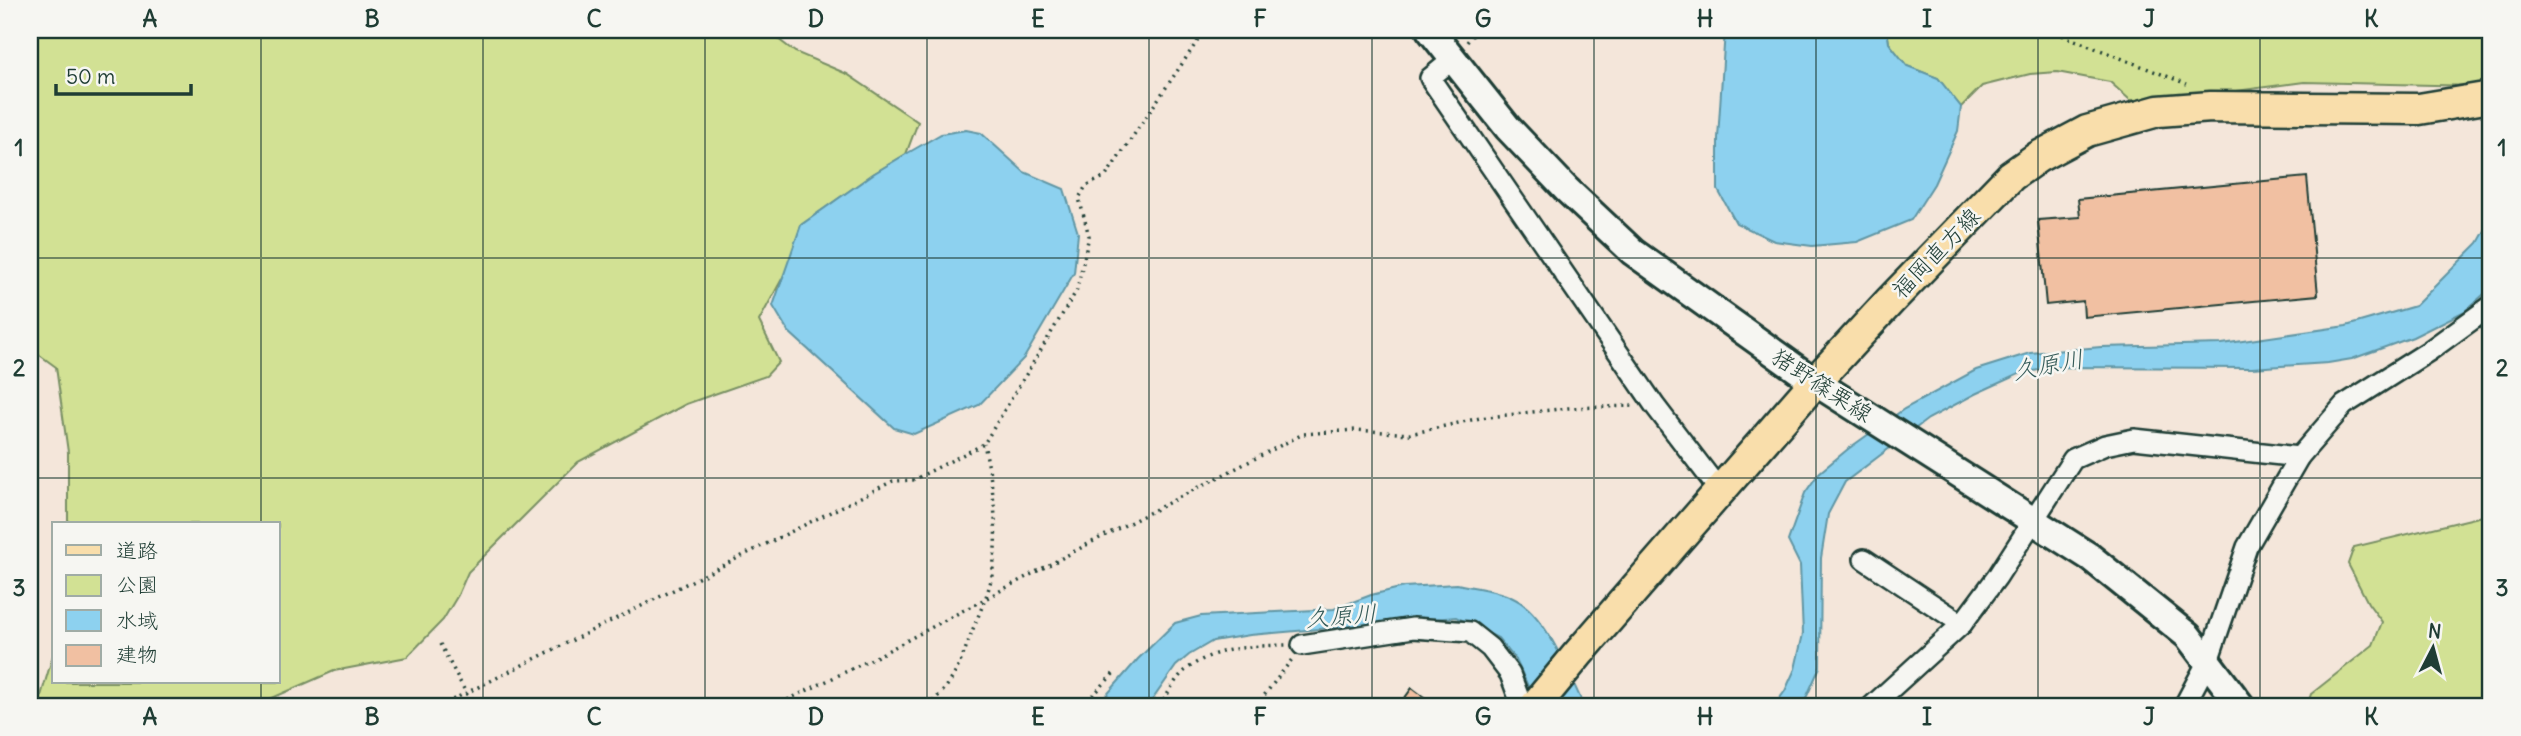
<svg xmlns="http://www.w3.org/2000/svg" width="2521" height="736" viewBox="0 0 2521 736" font-family="Delius,'Klee One',sans-serif">
  <rect width="100%" height="100%" fill="#f4e6da"/>
  <filter id="ink" filterUnits="userSpaceOnUse"><feTurbulence type="fractalNoise" baseFrequency=".0143" numOctaves="2"/><feDisplacementMap in="SourceGraphic" scale="14" xChannelSelector="R" yChannelSelector="G"/><feConvolveMatrix kernelMatrix="1 2 1 2 8 2 1 2 1" color-interpolation-filters="sRGB"/></filter>
  <g filter="url(#ink)">
    <g fill="#d2e194" stroke="#788f64" stroke-width="2">
      <polygon points="30,30 750,30 778,39 795,52 847,74 918,122 906,154 873,174 801,225 789,266 759,321 779,362 766,376 686,404 578,462 468,572 458,595 443,620 407,657 334,671 254,706 38,706 54,652 54,682 278,682 278,524 68,524 68,452 56,367 30,348"/>
      <polygon points="1887,30 2491,30 2491,79 2477,86 2304,82 2176,99 2130,100 2110,82 2057,72 2030,74 1982,86 1961,107 1938,78 1907,66 1889,43"/>
      <polygon points="2491,514 2491,706 2307,706 2311,694 2373,645 2382,622 2368,603 2348,564 2354,547"/>
    </g>
    <g fill="#8dd1ef" stroke="#6196a4" stroke-width="2">
      <polygon points="1725,30 1887,30 1889,43 1907,66 1938,78 1961,107 1958,131 1934,184 1911,220 1857,242 1812,246 1774,241 1736,223 1718,190 1718,138"/>
      <polygon points="966,130 981,133 1024,172 1064,189 1078,233 1074,273 1024,358 979,405 914,434 894,428 788,331 773,306 801,225 873,174 906,154 941,134"/>
      <polygon points="2491,220 2491,288 2465,311 2413,337 2352,359 2328,363 2252,368 2053,367 2019,374 1975,394 1928,419 1845,482 1828,514 1821,558 1820,667 1807,696 1799,706 1774,706 1785,691 1795,669 1803,634 1800,565 1788,541 1805,493 1819,473 1848,449 1904,409 1976,370 2030,353 2101,347 2222,344 2346,326 2415,306 2478,243"/>
      <path d="M1457 584C1476 588 1498 590 1515 599 1547 615 1569 675 1584 706H1537L1516 660 1498 638 1456 617 1250 635 1213 641 1189 655 1176 666 1148 706H1097L1138 659 1175 623 1201 616 1334 609 1371 595 1404 587Z"/>
    </g>
    <g fill="#f1c0a2" stroke="#1f3d34" stroke-width="2">
      <polygon points="2307,177 2318,295 2084,317 2083,301 2046,305 2038,220 2080,217 2078,199"/>
      <polygon points="1412,688 1436,706 1399,706"/>
    </g>
    <g fill="none" stroke-linecap="round" stroke-linejoin="round">
      <g stroke="#1f3d34" stroke-width="24">
        <g id="minor">
          <polyline points="1452,60 1430,78 1655,406 1720,491"/>
          <polyline points="1864,559 1962,624"/>
          <polyline points="1302,645 1413,628 1470,632 1490,648 1510,674 1522,706"/>
          <polyline points="1872,706 1962,624 1997,577 2073,459 2105,445 2134,439 2299,457"/>
          <polyline points="2184,706 2208,661 2247,547 2299,457 2344,405 2429,351 2491,306"/>
        </g>
      </g>
      <g stroke="#1f3d34" stroke-width="32">
        <polyline id="secondary" points="1430,30 1508,128 1567,190 1633,252 1815,382 2090,557 2188,636 2241,706"/>
      </g>
      <g stroke="#1f3d34" stroke-width="35">
        <polyline id="primary" points="1535,706 1578,654 1815,382 1890,301 2011,176 2038,157 2087,131 2158,111 2211,107 2419,109 2491,97"/>
      </g>
      <g stroke="#1f3d34" stroke-width="3.5" stroke-dasharray="2 5" stroke-linecap="butt">
        <polyline points="2049,30 2187,84"/>
        <polyline points="1467,42 1477,30"/>
        <polyline points="440,644 473,706"/>
        <polyline points="440,706 893,481 913,480 984,444 1077,290 1089,236 1079,198 1086,186 1106,176 1205,30"/>
        <polyline points="775,706 872,659 1092,542 1303,434 1356,430 1410,434 1480,418 1568,408 1636,406"/>
        <path d="M927 706C953 686 960 664 971 634 979 613 991 590 993 568 999 527 993 485 984 444"/>
        <polyline points="1083,706 1115,672"/>
        <path d="M1160 706C1168 695 1175 678 1186 670 1214 647 1252 646 1286 645"/>
        <polyline points="1256,706 1293,658"/>
      </g>
      <use href="#minor" stroke="#f6f6f2" stroke-width="19"/>
      <use href="#secondary" stroke="#f6f6f2" stroke-width="26"/>
      <use href="#primary" stroke="#f9deab" stroke-width="30"/>
    </g>
  </g>
  <path fill="none" stroke="#1f3d34" stroke-width="2" stroke-opacity="0.55" d="M261 30V524M483 30V706M705 30V706M927 30V706M1149 30V706M1372 30V706M1594 30V706M1816 30V706M2038 30V706M2260 30V706M30 258H2491M30 478H2491M261 682V706"/>
  <g text-anchor="middle" stroke-width="5" stroke-linejoin="round" paint-order="stroke">
    <g font-size="23" fill="#1f3d34" stroke="#f6f6f2">
      <text transform="translate(1936 253) rotate(-46)" y="8">福岡直方線</text>
      <text transform="translate(1822 385) rotate(33)" y="8">猪野篠栗線</text>
    </g>
    <g font-size="24" font-style="italic" fill="#355b59" stroke="#f6f6f2">
      <text transform="translate(2048 365) rotate(-10)" y="8">久原川</text>
      <text transform="translate(1341 616) rotate(-4)" y="8">久原川</text>
    </g>
  </g>
  <rect width="2521" height="736" fill="none" stroke="#f6f6f2" stroke-width="77"/>
  <rect x="52" y="522" width="228" height="161" fill="#f6f6f2" stroke="#a0aca6" stroke-width="2"/>
  <rect x="66" y="545" width="35" height="10" fill="#f9deab" stroke="#a0aca6" stroke-width="2"/>
  <text x="116" y="558" font-size="21" fill="#1f3d34">道路</text>
  <rect x="66" y="575" width="35" height="21" fill="#d2e194" stroke="#a0aca6" stroke-width="2"/>
  <text x="116" y="592" font-size="21" fill="#1f3d34">公園</text>
  <rect x="66" y="610" width="35" height="21" fill="#8dd1ef" stroke="#a0aca6" stroke-width="2"/>
  <text x="116" y="628" font-size="21" fill="#1f3d34">水域</text>
  <rect x="66" y="645" width="35" height="21" fill="#f1c0a2" stroke="#a0aca6" stroke-width="2"/>
  <text x="116" y="662" font-size="21" fill="#1f3d34">建物</text>
  <g transform="translate(2433 648) rotate(6)" stroke="#f6f6f2" stroke-width="5" paint-order="stroke">
  <path d="M0-5L12 26L0 18L-12 26Z" fill="#1f3d34"/>
  <text y="-10" font-size="19" font-weight="bold" text-anchor="middle" fill="#1f3d34">N</text>
  </g>
  <path d="M56 84v10h135v-10" fill="none" stroke="#1f3d34" stroke-width="3.5"/>
  <text x="66" y="84" font-size="21" fill="#1f3d34" stroke="#f6f6f2" stroke-width="5" paint-order="stroke">50 m</text>
  <rect x="38" y="38" width="2444" height="660" fill="none" stroke="#1f3d34" stroke-width="2.5"/>
  <g font-size="23" text-anchor="middle" font-weight="bold" fill="#1f3d34">
    <text x="150" y="27">A</text>
    <text x="372" y="27">B</text>
    <text x="594" y="27">C</text>
    <text x="816" y="27">D</text>
    <text x="1038" y="27">E</text>
    <text x="1260" y="27">F</text>
    <text x="1483" y="27">G</text>
    <text x="1705" y="27">H</text>
    <text x="1927" y="27">I</text>
    <text x="2149" y="27">J</text>
    <text x="2371" y="27">K</text>
    <text x="19" y="156">1</text>
    <text x="2502" y="156">1</text>
    <text x="19" y="376">2</text>
    <text x="2502" y="376">2</text>
    <text x="19" y="596">3</text>
    <text x="2502" y="596">3</text>
    <text x="150" y="725">A</text>
    <text x="372" y="725">B</text>
    <text x="594" y="725">C</text>
    <text x="816" y="725">D</text>
    <text x="1038" y="725">E</text>
    <text x="1260" y="725">F</text>
    <text x="1483" y="725">G</text>
    <text x="1705" y="725">H</text>
    <text x="1927" y="725">I</text>
    <text x="2149" y="725">J</text>
    <text x="2371" y="725">K</text>
  </g>
</svg>
